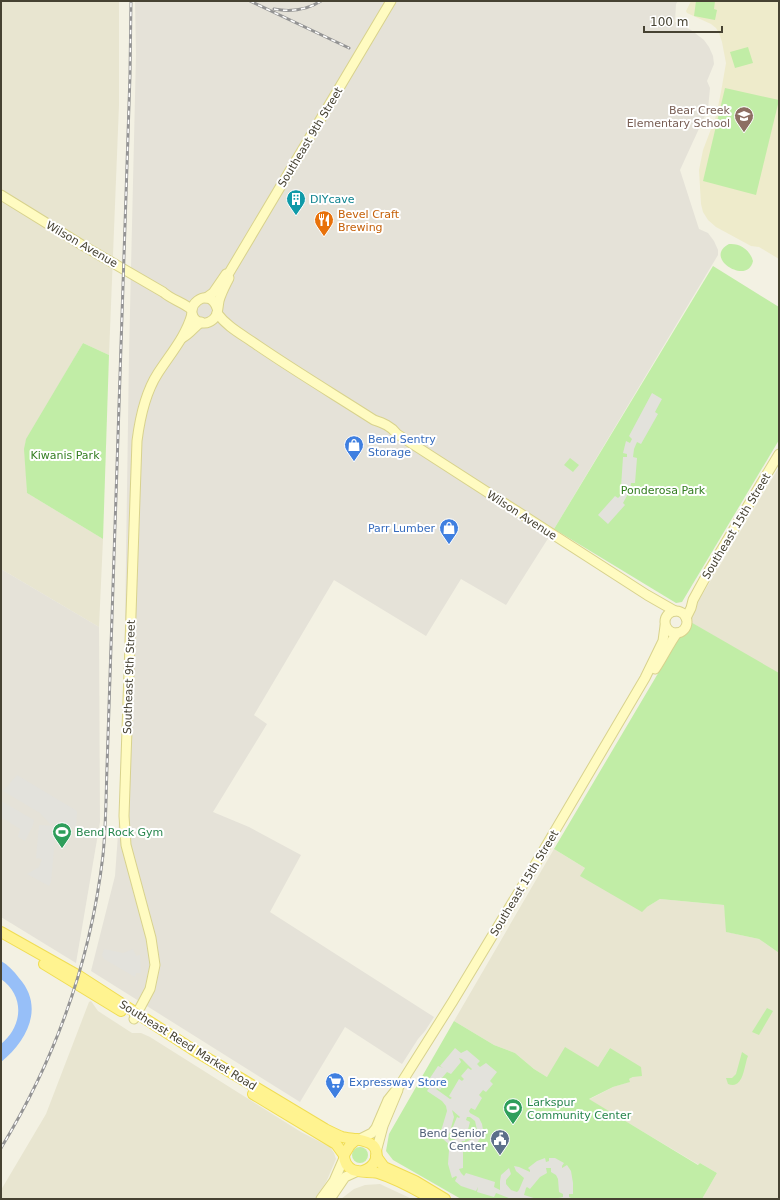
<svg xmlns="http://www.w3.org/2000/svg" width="780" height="1200" viewBox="0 0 780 1200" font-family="'DejaVu Sans',sans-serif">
  <rect width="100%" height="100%" fill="#f3f1e3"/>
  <g fill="#e8e5d0">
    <polygon points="1,1 119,1 119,105 109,355 83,343 25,443 27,493 103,539 99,627 1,569"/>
    <polygon points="779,467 779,674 687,620"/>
    <polygon points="554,849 585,868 581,876 647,907 660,899 724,905 727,932 759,939 779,953 779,1199 702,1199 717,1173 700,1163 699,1165 588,1099 592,1098 613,1087 629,1082 629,1079 633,1077 610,1048 598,1067 547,1077 534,1069 515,1053 494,1045 454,1021"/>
    <polygon points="91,1001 98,1011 132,1033 141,1033 150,1037 301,1132 330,1147 334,1153 336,1159 327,1180 316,1199 1,1199 1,1190 46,1114 89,1002"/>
    <polygon points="380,1184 412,1199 341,1199 354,1189 365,1185"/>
  </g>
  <g fill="#e5e2d8">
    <polygon points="135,1 678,1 676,4 675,22 691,30 704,40 709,47 713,56 714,64 707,81 710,88 708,109 680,170 699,229 708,233 714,241 718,250 718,255 554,529 506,605 461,579 426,636 334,580 254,715 267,724 213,812 249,827 301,855 270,912 434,1017 425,1031 418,1039 402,1064 345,1027 300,1102 91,971 115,876 123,765 129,354 136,54"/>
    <polygon points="1,569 99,627 100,822 76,963 1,917"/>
  </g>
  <polygon fill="#eeebcb" points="691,1 779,1 779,259 759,247 751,246 716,227 708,220 703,212 701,204 699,170 703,150 716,116 721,92 726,63 722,42 719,33 716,28 711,24 687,13 686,11"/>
  <g fill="#c1eda6">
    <polygon points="696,1 715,1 714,9 717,10 715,20 694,16"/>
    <polygon points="748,47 753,63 735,68 730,52"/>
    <polygon points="725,88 779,100 756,195 703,181"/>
    <path d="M729 244C740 243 750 250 753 261 748 286 702 258 729 244Z"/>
    <polygon points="713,266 779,307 779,440 682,602 676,603 554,529"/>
    <polygon points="83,343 109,355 103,539 27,493 24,449 26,439"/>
    <polygon points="570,458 579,465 573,472 564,465"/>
    <polygon points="689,621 779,673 779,953 759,939 726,932 724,905 660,899 647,907 642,912 580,876 585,868 554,849"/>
    <polygon points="767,1008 773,1011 759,1035 752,1032"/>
    <polygon points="454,1021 494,1045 515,1053 534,1069 547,1077 565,1047 598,1067 610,1048 641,1067 642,1076 633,1077 629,1079 630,1082 613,1087 589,1099 698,1165 700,1163 717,1173 702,1199 461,1199 393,1160 386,1151 389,1134"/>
    <path d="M742 1052 748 1056C744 1065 744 1090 728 1084L726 1078H732L736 1074Z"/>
    <circle cx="360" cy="1155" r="8"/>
  </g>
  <g fill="#e3e2dc" fill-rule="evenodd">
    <polygon points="652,393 662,399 655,412 658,414 641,444 637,442 634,449 633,457 637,458 635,483 631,483 630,490 623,503 625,505 608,524 598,515 615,496 618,498 623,493 624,488 621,487 623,457 627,457 627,454 623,453 626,441 630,443 632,439 629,436"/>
    <polygon points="17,775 77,811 76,828 50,824 40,813 3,791"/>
    <polygon points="1,801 34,820 33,825 25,841 18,837 20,829 1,817"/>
    <polygon points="39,825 56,826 51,882 49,886 27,874 39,867 42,859 36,858"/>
    <polygon points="104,949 123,953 133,949 136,956 140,955 141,973 136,973 135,977 104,959 102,955"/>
    <path d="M455 1048 461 1053 467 1050 480 1061 477 1064 480 1067 486 1063 497 1072 490 1081 493 1084 486 1092 483 1090 479 1095 482 1098 475 1110 471 1108 469 1111 470 1113 479 1118 482 1124 483 1130 481 1137 477 1143 472 1147 460 1149V1151H463V1168L459 1169 461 1173 464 1176 466 1173 495 1182 494 1187 500 1190V1181L501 1175 509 1168 511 1174 506 1180V1184L511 1190 517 1192 519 1190 524 1178 516 1171 514 1166 519 1167 530 1172V1170L528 1168 537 1161 545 1158 546 1162 549 1161V1158H555L564 1163 562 1166V1168L567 1165 571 1171 573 1183V1194H569V1197L573 1199H558V1198L563 1197V1194L559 1192 558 1179 556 1175 551 1172V1168H546L547 1173 540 1177 530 1189 527 1187 526 1188 524 1195 537 1199H511L496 1193 494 1197 477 1192 478 1187 476 1191 461 1186 455 1181 457 1177 456 1176 452 1178 448 1164 449 1150H453L452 1147 443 1139 441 1131 447 1111 446 1106 442 1101 427 1091 434 1081 430 1078 438 1066 443 1068 440 1066ZM459 1058 462 1059 472 1069 471 1070 468 1068 461 1076 464 1079 462 1081 459 1079 449 1096 452 1098 450 1099 436 1089 437 1088 440 1090 445 1082 442 1080V1078L447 1072 451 1074 461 1062ZM452 1110 460 1117 459 1118 457 1117 452 1129 451 1138 455 1139 453 1143 449 1140 445 1133 447 1132 449 1135 454 1117ZM467 1117H470L475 1121 477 1130 474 1138 464 1143 461 1141H465L470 1122 466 1120Z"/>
  </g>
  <path fill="#97bff8" d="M1 961C8 965 14 971 19 978 45 1007 27 1041 1 1062V1044C23 1026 25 996 1 979Z"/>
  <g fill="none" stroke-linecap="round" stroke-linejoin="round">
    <g stroke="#d8d28d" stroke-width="11">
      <g id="secondary">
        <path d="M1 195 82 245 163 292C172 300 183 302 192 310"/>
        <polyline points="206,298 213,293 226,274 229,273 391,1"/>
        <path d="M217 308C209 284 180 308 197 321 200 323 205 324 209 322 212 321 214 319 216 316 218 312 218 306 219 301 221 293 225 286 229 278"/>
        <path d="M217 313C227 327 243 335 257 345 295 371 335 395 374 420 383 423 391 426 397 434L647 595 675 611"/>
        <path d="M182 338C190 334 194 327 201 322"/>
        <circle cx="676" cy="622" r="11"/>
        <polyline points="686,618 691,608 693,600 710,569 779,454"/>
        <path d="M655 669C663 657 669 644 677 633"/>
        <path d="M134 1019 150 989 155 965 151 938 126 845 124 816 137 441C140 417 145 393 158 373 171 353 186 336 192 314"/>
        <polyline points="360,1139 372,1133 376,1128 388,1100 400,1085 453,1001 526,880 645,678 663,641 665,626"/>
        <polyline points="376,1152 383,1126 398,1090"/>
        <polyline points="321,1199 334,1181 344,1158"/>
        <polyline points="330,1199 345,1177 358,1171"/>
      </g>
    </g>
    <g stroke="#f0dd54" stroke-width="12">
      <g id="primary">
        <path d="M1 932 79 976 192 1049 325 1129C331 1132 336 1135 342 1137 354 1140 381 1138 376 1159 374 1165 369 1169 363 1171"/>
        <polyline points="44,964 121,1011"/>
        <polyline points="253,1094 336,1144 344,1155"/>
        <path d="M357 1139 350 1145 344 1155C344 1162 347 1167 353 1170 361 1173 370 1171 378 1173 397 1179 415 1189 432 1199"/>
        <polyline points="376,1156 384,1167 415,1181 445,1199"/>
      </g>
    </g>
    <use href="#secondary" stroke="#fffbc1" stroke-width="9"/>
    <use href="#primary" stroke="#fff390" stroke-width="10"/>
    <g stroke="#949494" stroke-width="3">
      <g id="rail">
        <polyline points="250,1 349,48"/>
        <path d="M274 9C290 12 307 10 321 1"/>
        <path d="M1 1148C56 1058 91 959 103 855 106 826 106 796 107 767L130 75 131 1"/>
      </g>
    </g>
    <use href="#rail" stroke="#fff" stroke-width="1.5" stroke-dasharray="4.5" stroke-linecap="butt"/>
  </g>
  <defs>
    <g id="school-pin" transform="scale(1)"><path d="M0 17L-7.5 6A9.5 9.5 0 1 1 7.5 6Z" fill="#8d6e63" stroke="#fff"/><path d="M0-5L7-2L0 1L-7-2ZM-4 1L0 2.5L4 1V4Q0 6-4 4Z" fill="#fff"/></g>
    <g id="building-pin" transform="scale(1)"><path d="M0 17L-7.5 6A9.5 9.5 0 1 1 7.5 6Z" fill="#0f9aa8" stroke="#fff"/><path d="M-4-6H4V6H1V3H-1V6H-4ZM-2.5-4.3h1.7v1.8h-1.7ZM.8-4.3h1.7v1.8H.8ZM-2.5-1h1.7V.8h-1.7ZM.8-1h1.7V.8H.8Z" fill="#fff"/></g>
    <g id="restaurant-pin" transform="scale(1)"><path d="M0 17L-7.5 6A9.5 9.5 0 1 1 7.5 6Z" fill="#e8710a" stroke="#fff"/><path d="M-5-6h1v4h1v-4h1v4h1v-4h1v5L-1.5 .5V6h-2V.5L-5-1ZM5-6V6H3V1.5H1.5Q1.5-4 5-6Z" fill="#fff"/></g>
    <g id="shop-pin" transform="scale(1)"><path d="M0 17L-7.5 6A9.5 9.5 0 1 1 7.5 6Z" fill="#3f7fe0" stroke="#fff"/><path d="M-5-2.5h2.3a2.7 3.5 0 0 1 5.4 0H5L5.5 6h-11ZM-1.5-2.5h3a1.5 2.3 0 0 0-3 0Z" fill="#fff"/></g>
    <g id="stadium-pin" transform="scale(1)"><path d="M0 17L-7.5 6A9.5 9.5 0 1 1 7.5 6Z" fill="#2e9e5b" stroke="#fff"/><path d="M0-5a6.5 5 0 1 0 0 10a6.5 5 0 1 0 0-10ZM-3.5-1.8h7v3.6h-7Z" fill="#fff"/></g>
    <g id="supermarket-pin" transform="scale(1)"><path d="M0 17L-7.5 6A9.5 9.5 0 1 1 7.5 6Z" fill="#3f7fe0" stroke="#fff"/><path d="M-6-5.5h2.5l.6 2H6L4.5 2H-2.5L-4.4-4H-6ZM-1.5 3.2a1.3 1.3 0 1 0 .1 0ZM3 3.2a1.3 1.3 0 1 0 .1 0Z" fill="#fff"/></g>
    <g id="civic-pin" transform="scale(1)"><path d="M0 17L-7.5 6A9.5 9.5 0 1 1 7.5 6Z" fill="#5c6f8a" stroke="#fff"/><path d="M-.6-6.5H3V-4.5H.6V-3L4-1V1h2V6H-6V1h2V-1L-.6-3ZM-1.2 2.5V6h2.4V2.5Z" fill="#fff"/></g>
  </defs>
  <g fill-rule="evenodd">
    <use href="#school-pin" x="744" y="116"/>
    <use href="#building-pin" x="296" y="199"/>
    <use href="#restaurant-pin" x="324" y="220"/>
    <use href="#shop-pin" x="354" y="445"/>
    <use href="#shop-pin" x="449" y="528"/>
    <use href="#stadium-pin" x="62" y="832"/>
    <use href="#supermarket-pin" x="335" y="1082"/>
    <use href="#stadium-pin" x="513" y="1108"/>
    <use href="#civic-pin" x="500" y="1139"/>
  </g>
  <g text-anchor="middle" stroke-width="4" stroke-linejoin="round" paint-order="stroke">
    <g font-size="11" fill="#785e54" stroke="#fff" text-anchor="end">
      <text x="730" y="114">Bear Creek<tspan x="730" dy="13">Elementary School</tspan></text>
    </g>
    <g font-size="11" fill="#464232" stroke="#fff">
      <text transform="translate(310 137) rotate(-59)" y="4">Southeast 9th Street</text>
      <text transform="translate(82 244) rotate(30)" y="4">Wilson Avenue</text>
      <text transform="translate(522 515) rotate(33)" y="4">Wilson Avenue</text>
      <text transform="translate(736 526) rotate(-59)" y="4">Southeast 15th Street</text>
      <text transform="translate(129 677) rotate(-88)" y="4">Southeast 9th Street</text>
      <text transform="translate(524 883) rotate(-59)" y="4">Southeast 15th Street</text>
      <text transform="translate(188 1045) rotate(32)" y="4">Southeast Reed Market Road</text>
    </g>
    <g font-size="11" fill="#0d838f" stroke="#fff" text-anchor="start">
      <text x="310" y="203">DIYcave</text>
    </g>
    <g font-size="11" fill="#c56008" stroke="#fff" text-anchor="start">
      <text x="338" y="218">Bevel Craft<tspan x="338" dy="13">Brewing</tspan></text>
    </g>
    <g font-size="11" fill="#366cbe" stroke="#fff" text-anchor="start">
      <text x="368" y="443">Bend Sentry<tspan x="368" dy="13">Storage</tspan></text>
      <text x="435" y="532" text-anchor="end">Parr Lumber</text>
      <text x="349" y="1086">Expressway Store</text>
    </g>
    <g font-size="11" fill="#337d20" stroke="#fff">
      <text x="65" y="459">Kiwanis Park</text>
      <text x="663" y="494">Ponderosa Park</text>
    </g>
    <g font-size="11" fill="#27864d" stroke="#fff" text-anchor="start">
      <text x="76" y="836">Bend Rock Gym</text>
      <text x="527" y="1106">Larkspur<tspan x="527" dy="13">Community Center</tspan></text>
    </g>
    <g font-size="11" fill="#4e5e75" stroke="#fff" text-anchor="end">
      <text x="486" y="1137">Bend Senior<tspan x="486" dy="13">Center</tspan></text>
    </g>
  </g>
  <rect width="780" height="1200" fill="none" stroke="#464232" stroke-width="4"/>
  <path d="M644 26v6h78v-6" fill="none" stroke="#464232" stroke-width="2"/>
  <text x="650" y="26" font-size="12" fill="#464232" stroke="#ffffff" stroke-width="3" paint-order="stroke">100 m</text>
</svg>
